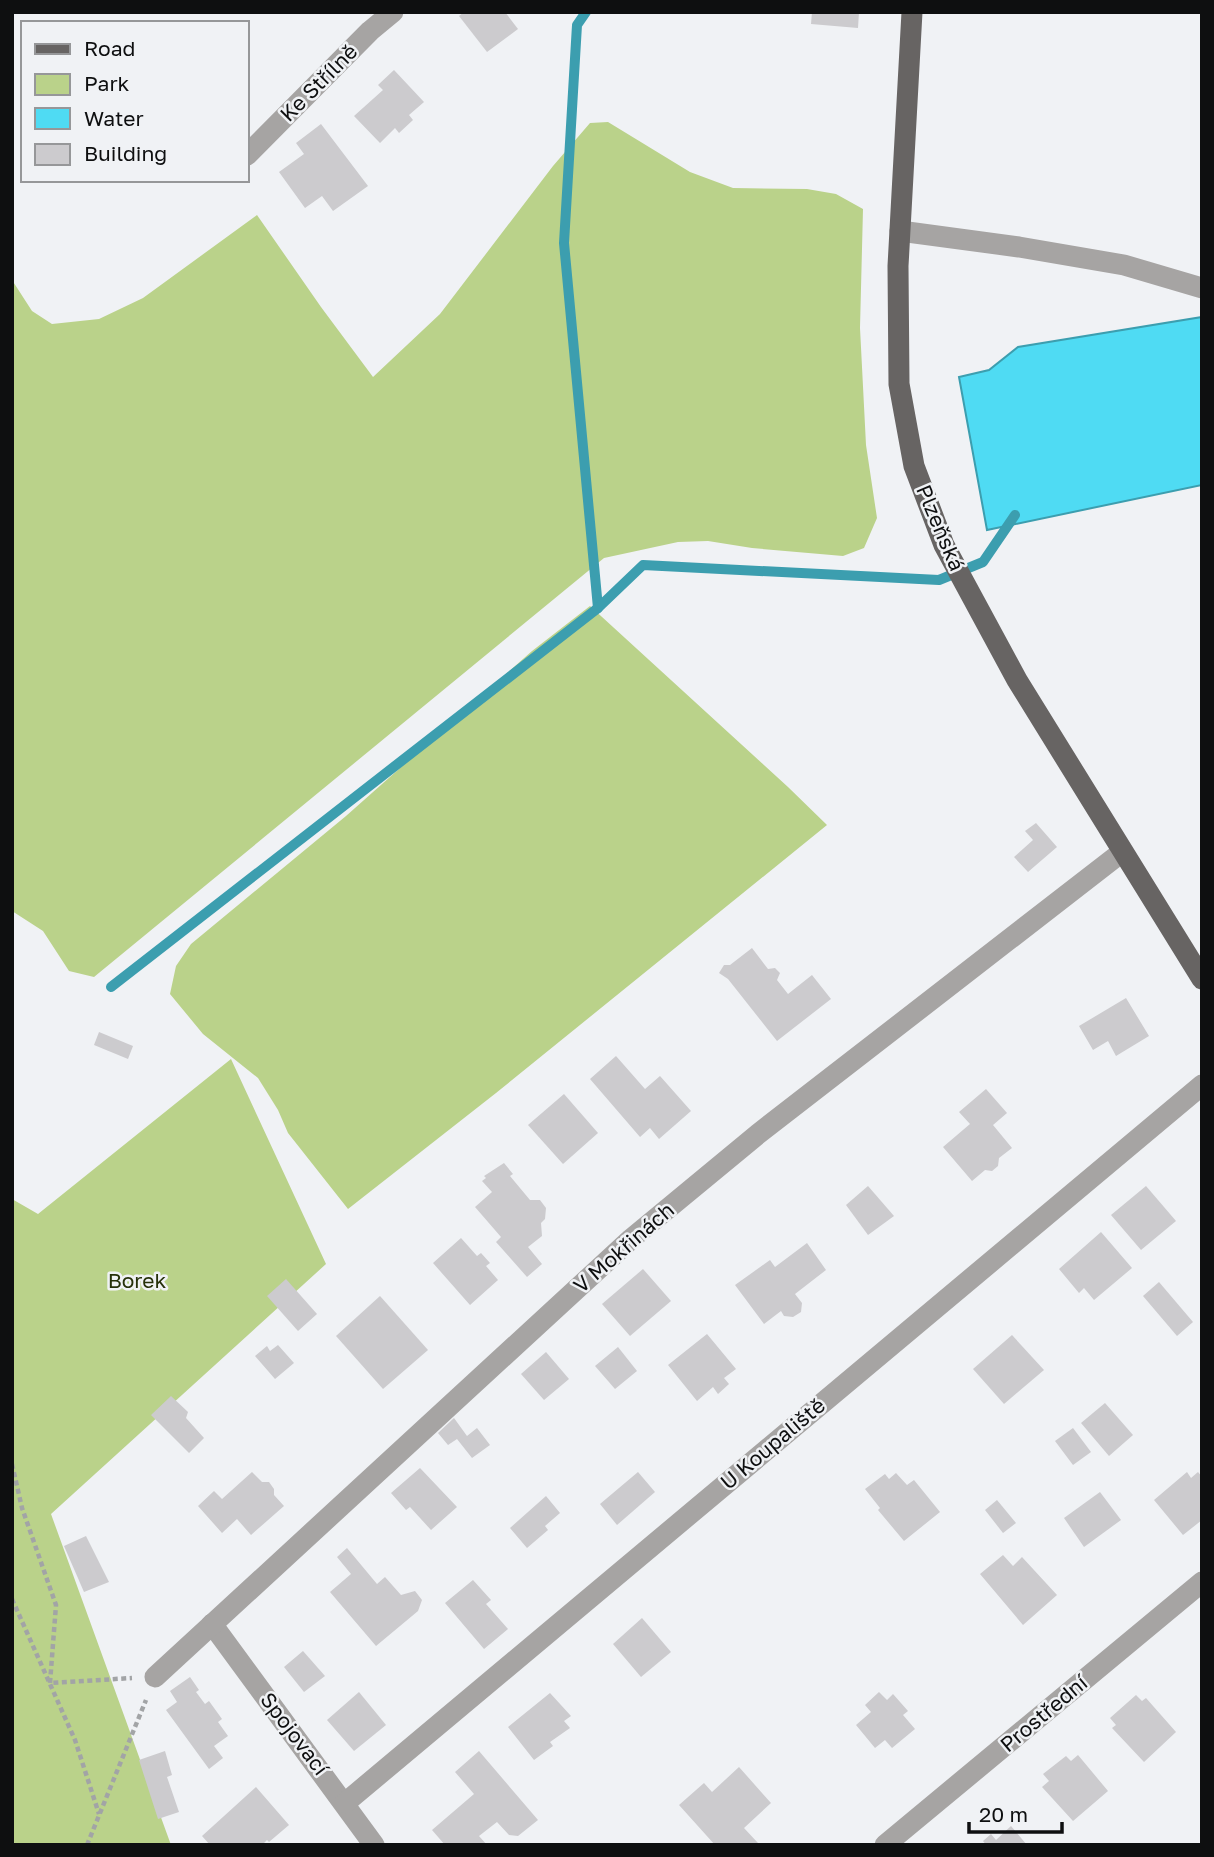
<svg xmlns="http://www.w3.org/2000/svg" width="1214" height="1857" viewBox="0 0 1214 1857" font-family="'Golos Text',sans-serif">
  <rect width="100%" height="100%" fill="#f0f2f5"/>
  <g fill="#bad28a">
    <polygon points="608,122 690,172 733,188 807,189 836,194 863,209 860,328 866,445 877,518 864,548 843,556 752,548 708,541 678,542 604,558 94,977 69,971 43,931 12,911 12,280 32,311 52,324 99,319 143,298 257,215 321,307 373,377 440,314 553,166 590,123"/>
    <polygon points="590,606 788,787 827,825 496,1093 348,1209 288,1133 278,1110 258,1078 203,1034 170,994 176,966 191,944 346,816 532,651"/>
    <polygon points="231,1059 326,1264 51,1514 171,1845 12,1845 12,1199 38,1214"/>
  </g>
  <polygon fill="#4fdbf3" stroke="#3c9eaf" stroke-width="2" points="1202,317 1202,485 987,530 959,377 989,370 1018,347"/>
  <g fill="none" stroke-linecap="round" stroke-linejoin="round">
    <g stroke="#3c9eaf" stroke-width="10">
      <polyline points="586,12 577,25 564,243 598,608"/>
      <polyline points="111,987 598,608 643,565 939,580 983,562 1015,515"/>
    </g>
  </g>
  <g fill="#cccbce">
    <polygon points="464,12 505,12 518,29 487,52 459,16"/>
    <polygon points="812,12 859,12 858,28 811,24"/>
    <polygon points="394,70 424,102 409,115 413,120 399,133 395,128 380,143 354,116 383,90 378,85"/>
    <polygon points="321,124 368,186 333,211 322,196 305,208 279,172 304,154 296,143"/>
    <polygon points="1036,823 1057,847 1028,872 1014,857 1033,840 1025,831"/>
    <polygon points="752,948 768,969 775,968 780,973 777,980 788,994 812,975 831,999 777,1041 728,979 719,973 724,965 730,965"/>
    <polygon points="1126,998 1149,1036 1116,1056 1108,1041 1093,1050 1079,1026"/>
    <polygon points="99,1032 133,1046 128,1059 94,1045"/>
    <polygon points="616,1056 645,1089 660,1076 691,1111 659,1139 650,1128 640,1137 590,1079"/>
    <polygon points="986,1089 1007,1113 993,1125 1012,1148 999,1158 998,1166 992,1171 985,1170 972,1181 943,1147 970,1124 959,1112"/>
    <polygon points="564,1094 598,1133 563,1164 528,1125"/>
    <polygon points="504,1163 513,1174 510,1176 530,1200 540,1200 546,1208 545,1219 541,1223 542,1236 528,1247 542,1264 527,1277 496,1242 501,1237 475,1207 492,1192 482,1181 486,1178 484,1176"/>
    <polygon points="868,1186 894,1216 868,1235 846,1205"/>
    <polygon points="1146,1186 1176,1221 1141,1250 1111,1215"/>
    <polygon points="1101,1232 1132,1268 1094,1300 1084,1288 1079,1293 1059,1269"/>
    <polygon points="461,1238 477,1256 481,1253 490,1263 486,1266 498,1280 470,1305 433,1263"/>
    <polygon points="807,1243 826,1270 795,1294 802,1303 801,1312 793,1317 784,1316 781,1311 764,1324 735,1285 770,1260 775,1267"/>
    <polygon points="643,1269 671,1301 630,1336 602,1304"/>
    <polygon points="286,1279 317,1314 298,1331 267,1296"/>
    <polygon points="1159,1282 1193,1322 1177,1336 1143,1296"/>
    <polygon points="380,1296 428,1350 383,1389 336,1336"/>
    <polygon points="707,1334 736,1369 724,1378 729,1384 718,1394 713,1387 697,1401 668,1365"/>
    <polygon points="1012,1335 1044,1370 1004,1404 973,1369"/>
    <polygon points="278,1345 294,1363 275,1379 255,1356 267,1346 270,1351"/>
    <polygon points="618,1347 637,1371 615,1389 595,1366"/>
    <polygon points="546,1352 569,1379 544,1400 521,1374"/>
    <polygon points="171,1396 188,1412 186,1418 204,1438 189,1453 151,1415"/>
    <polygon points="1105,1403 1133,1435 1109,1456 1081,1423"/>
    <polygon points="454,1418 467,1436 477,1428 490,1445 472,1458 457,1439 448,1445 438,1433"/>
    <polygon points="1073,1428 1091,1452 1073,1465 1055,1441"/>
    <polygon points="420,1468 457,1507 431,1530 410,1507 406,1510 391,1493"/>
    <polygon points="252,1472 262,1482 269,1482 274,1489 274,1495 284,1506 251,1535 237,1519 222,1533 198,1506 214,1491 222,1499"/>
    <polygon points="638,1472 655,1492 617,1525 600,1504"/>
    <polygon points="1187,1472 1191,1478 1198,1472 1202,1477 1202,1520 1183,1535 1154,1500"/>
    <polygon points="896,1473 907,1485 914,1480 940,1512 904,1541 878,1510 880,1508 865,1489 885,1474 889,1479"/>
    <polygon points="1100,1492 1121,1520 1084,1547 1064,1518"/>
    <polygon points="546,1496 560,1513 545,1526 548,1530 527,1548 510,1528"/>
    <polygon points="997,1500 1016,1523 1003,1533 985,1510"/>
    <polygon points="86,1536 109,1582 84,1592 64,1546"/>
    <polygon points="347,1548 377,1584 385,1577 401,1595 415,1591 422,1600 418,1611 376,1646 330,1592 351,1574 337,1557"/>
    <polygon points="1003,1555 1013,1566 1022,1557 1057,1595 1023,1625 980,1574"/>
    <polygon points="473,1580 491,1600 486,1604 508,1629 484,1649 445,1603"/>
    <polygon points="642,1618 671,1652 641,1677 613,1644"/>
    <polygon points="303,1651 325,1676 304,1692 284,1667"/>
    <polygon points="190,1677 199,1690 196,1692 205,1704 209,1701 222,1719 218,1722 228,1736 214,1746 223,1758 209,1769 166,1710 177,1702 170,1691"/>
    <polygon points="359,1692 386,1725 354,1751 327,1720"/>
    <polygon points="879,1692 887,1700 893,1694 908,1711 903,1715 915,1729 892,1748 885,1740 875,1748 856,1725 871,1712 865,1705"/>
    <polygon points="550,1693 571,1716 564,1721 570,1728 550,1742 553,1746 534,1760 508,1727"/>
    <polygon points="1136,1695 1142,1701 1146,1698 1176,1732 1144,1762 1112,1728 1116,1725 1110,1718"/>
    <polygon points="165,1751 172,1775 167,1777 179,1812 158,1819 139,1760"/>
    <polygon points="479,1751 538,1820 518,1836 509,1835 497,1822 479,1836 487,1845 445,1845 432,1830 474,1794 455,1772"/>
    <polygon points="1078,1755 1108,1791 1073,1821 1042,1787 1049,1781 1043,1774 1066,1756 1071,1761"/>
    <polygon points="739,1767 771,1803 744,1828 758,1843 756,1845 715,1845 679,1805 704,1783 712,1792"/>
    <polygon points="256,1787 289,1825 269,1842 267,1840 262,1845 210,1845 202,1836"/>
    <polygon points="1011,1826 1027,1845 986,1845 983,1841 991,1834 996,1840"/>
  </g>
  <g fill="none" stroke-linecap="round" stroke-linejoin="round">
    <g stroke="#a2a4a6" stroke-width="4.5" stroke-dasharray="5 3.5" stroke-linecap="butt">
      <polyline points="12,1464 22,1508 56,1605 50,1683 132,1678"/>
      <polyline points="12,1599 75,1740 99,1814"/>
      <polyline points="87,1845 146,1700"/>
    </g>
    <g stroke="#a6a4a3" stroke-width="21">
      <polyline points="247,155 370,31 393,12"/>
      <polyline points="900,231 1019,247 1124,265 1202,288"/>
      <polyline points="212,1624 374,1845"/>
      <polyline points="155,1677 631,1239 758,1134 1122,852"/>
      <polyline points="345,1803 1202,1085"/>
      <polyline points="885,1845 1202,1582"/>
    </g>
    <polyline stroke="#676463" stroke-width="21" points="912,12 898,266 899,384 914,466 944,545 1017,680 1202,979"/>
  </g>
  <g text-anchor="middle" stroke-width="5" stroke-linejoin="round" paint-order="stroke">
    <g font-size="21" fill="#0e0f10" stroke="#f0f2f5">
      <text transform="translate(319 83) rotate(-45)" y="7">Ke Střílně</text>
      <text transform="translate(940 528) rotate(67)" y="7">Plzeňská</text>
      <text transform="translate(624 1248) rotate(-41)" y="7">V Mokřinách</text>
      <text transform="translate(773 1444) rotate(-40)" y="7">U Koupaliště</text>
      <text transform="translate(1044 1714) rotate(-40)" y="7">Prostřední</text>
      <text transform="translate(294 1734) rotate(53)" y="7">Spojovací</text>
    </g>
    <g font-size="21" fill="#26310a" stroke="#f0f2f5">
      <text x="137" y="1288">Borek</text>
    </g>
  </g>
  <rect width="1214" height="1857" fill="none" stroke="#0e0f10" stroke-width="28"/>
  <rect x="21" y="21" width="228" height="161" fill="#f0f2f5" stroke="#969799" stroke-width="2"/>
  <rect x="35" y="44" width="35" height="10" fill="#676463" stroke="#969799" stroke-width="2"/>
  <text x="84" y="56" font-size="21" fill="#0e0f10">Road</text>
  <rect x="35" y="74" width="35" height="21" fill="#bad28a" stroke="#969799" stroke-width="2"/>
  <text x="84" y="91" font-size="21" fill="#0e0f10">Park</text>
  <rect x="35" y="108" width="35" height="21" fill="#4fdbf3" stroke="#969799" stroke-width="2"/>
  <text x="84" y="126" font-size="21" fill="#0e0f10">Water</text>
  <rect x="35" y="144" width="35" height="21" fill="#cccbce" stroke="#969799" stroke-width="2"/>
  <text x="84" y="161" font-size="21" fill="#0e0f10">Building</text>
  <path d="M969 1822v10h93v-10" fill="none" stroke="#0e0f10" stroke-width="3.5"/>
  <text x="979" y="1822" font-size="21" fill="#0e0f10" stroke="#f0f2f5" stroke-width="5" paint-order="stroke">20 m</text>
</svg>
